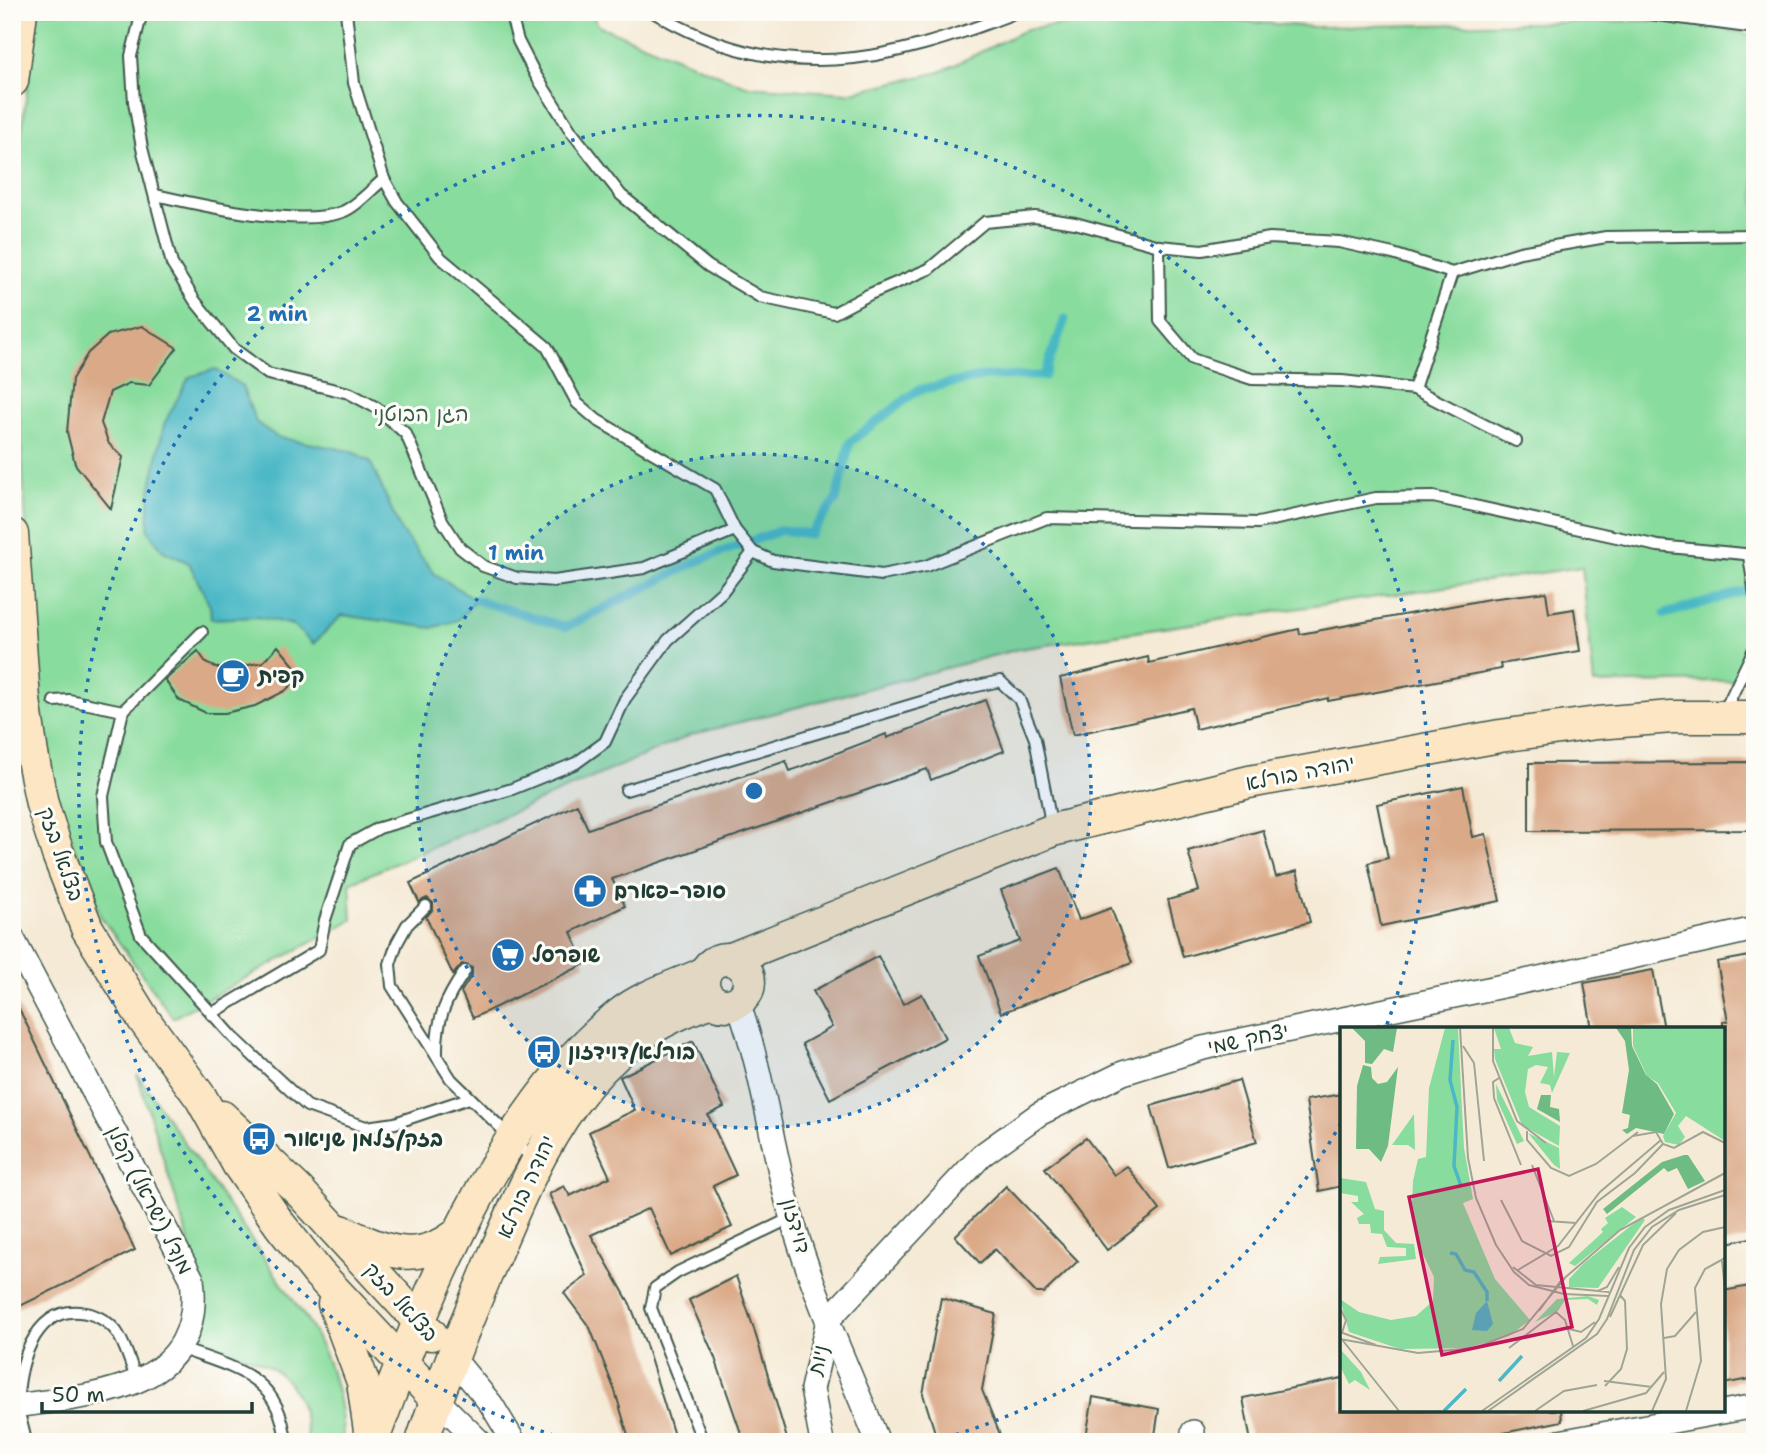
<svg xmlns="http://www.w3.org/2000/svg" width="1767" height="1454" viewBox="0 0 1767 1454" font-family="'Shantell Sans','Playpen Sans Hebrew',sans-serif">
  <rect width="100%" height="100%" fill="#fdfcf7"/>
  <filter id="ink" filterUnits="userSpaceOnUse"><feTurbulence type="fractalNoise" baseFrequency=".0143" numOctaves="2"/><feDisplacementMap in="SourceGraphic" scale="14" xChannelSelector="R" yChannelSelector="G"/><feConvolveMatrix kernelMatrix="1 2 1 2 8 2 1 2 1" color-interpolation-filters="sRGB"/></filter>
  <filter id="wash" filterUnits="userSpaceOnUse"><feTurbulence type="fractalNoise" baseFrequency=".00686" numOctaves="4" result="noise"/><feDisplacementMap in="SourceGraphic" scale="28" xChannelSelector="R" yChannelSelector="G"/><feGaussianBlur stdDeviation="1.57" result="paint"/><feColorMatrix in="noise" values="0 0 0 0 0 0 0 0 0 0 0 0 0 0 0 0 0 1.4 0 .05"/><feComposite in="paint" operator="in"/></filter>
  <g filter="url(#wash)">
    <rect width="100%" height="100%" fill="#f5ead6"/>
    <g fill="#88dc9d" stroke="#548c68" stroke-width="2">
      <polygon points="38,12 589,12 599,26 746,86 847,93 940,72 1027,29 1144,14 1315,27 1689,20 1755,36 1755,680 1594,684 1582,567 1019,649 691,735 350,883 352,920 173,1018 101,917 72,841 45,758 33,630 12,305 18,155"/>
      <path d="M137 1074 309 1323C330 1361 343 1397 343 1442H308C301 1366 264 1361 200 1342L204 1307 201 1280Z"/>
    </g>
    <polygon fill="#4ab8c5" stroke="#347a7c" stroke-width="2" points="215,369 242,386 256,422 277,437 350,451 370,461 401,531 435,574 476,600 458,620 432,628 342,615 313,644 293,625 258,617 211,619 210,606 189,563 163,551 148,530 150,491 164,424 189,377"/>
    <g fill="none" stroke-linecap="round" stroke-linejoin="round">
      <g stroke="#4ab8c5" stroke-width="9">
        <polyline points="476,600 566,627 702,559 782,530 810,534 836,500 850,442 918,390 985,376 1044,376 1065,319"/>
        <polyline points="1665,614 1745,591"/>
      </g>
    </g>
    <g id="blocks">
      <g fill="#daa987">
        <polygon points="142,326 177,348 149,385 129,383 110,392 101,423 109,444 123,457 111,509 75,464 67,432 72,379 88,353 108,335"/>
        <polygon points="1546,592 1549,613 1574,609 1580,651 1500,664 1501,669 1328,701 1328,698 1196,729 1191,708 1073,735 1060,678 1148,657 1149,663 1299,629 1300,634 1489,599"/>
        <polygon points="278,646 302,675 285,691 255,706 225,713 206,713 179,700 165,680 198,651 207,664 224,670 263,662"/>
        <polygon points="985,700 1004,751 931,780 927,769 612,879 625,906 571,932 585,964 473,1018 461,992 472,975 472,968 462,964 453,975 426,917 433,909 433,903 427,898 419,902 410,883 577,804 588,829 786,761 790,771 886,734 887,738"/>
        <polygon points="1755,762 1755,830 1529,831 1529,763"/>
        <polygon points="1463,786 1473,837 1486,834 1500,901 1381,926 1368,863 1388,858 1377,804"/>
        <polygon points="1263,830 1276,877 1297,871 1310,922 1183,957 1168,900 1199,891 1188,851"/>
        <polygon points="1059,868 1079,920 1111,908 1132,963 1001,1013 979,956 1020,941 1001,890"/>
        <polygon points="1755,955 1755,1237 1723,1244 1723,1022 1728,1021 1717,962"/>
        <polygon points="878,956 903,1004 922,994 945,1038 830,1099 802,1044 832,1027 813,991"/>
        <polygon points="1653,970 1664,1029 1592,1029 1584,983"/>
        <polygon points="12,994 135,1250 12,1310"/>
        <polygon points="693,1041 724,1107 708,1115 736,1175 713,1186 732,1227 671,1256 649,1208 591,1235 630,1304 645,1342 676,1442 630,1442 615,1391 590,1328 564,1293 587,1276 549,1194 564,1186 570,1196 610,1177 589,1132 635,1110 620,1077"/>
        <polygon points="1239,1080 1257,1142 1169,1168 1151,1106"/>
        <polygon points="1342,1094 1342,1186 1319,1191 1306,1100"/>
        <polygon points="1086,1138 1114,1175 1127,1166 1160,1210 1107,1250 1045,1168"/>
        <polygon points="1006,1186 1078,1261 1044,1293 1036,1293 995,1249 980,1263 955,1236"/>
        <polygon points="736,1276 753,1326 788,1442 744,1442 714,1355 689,1300"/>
        <polygon points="1755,1285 1755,1378 1723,1384 1723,1291"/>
        <polygon points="941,1298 996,1314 982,1390 1003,1442 938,1442 923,1394"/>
        <polygon points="1342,1378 1342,1410 1561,1410 1562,1421 1459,1442 1251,1442 1243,1398"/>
        <polygon points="1093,1397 1159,1409 1154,1442 1085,1442"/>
      </g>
    </g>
  </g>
  <g filter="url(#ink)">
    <use href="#blocks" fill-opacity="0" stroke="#3f574c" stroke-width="2"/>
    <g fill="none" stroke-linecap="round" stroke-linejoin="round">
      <g stroke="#3f574c" stroke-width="14">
        <g id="lane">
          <polyline points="142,12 131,56 134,102 142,148 172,264 195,301 234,349 268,374 349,393 377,408 406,434 442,520 460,548 483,566 517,578 554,581 644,568 735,530"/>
          <polyline points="346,12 354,83 384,179 397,202 440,257 547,347 577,403 597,420 715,489 735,530 753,552 773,561 882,575 926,566 1047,518 1258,523 1376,498 1433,497 1658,546 1755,555"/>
          <polyline points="510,12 518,41 535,74 571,131 621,195 708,266 760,297 834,313 870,294 929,269 985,222 1035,217 1075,223 1159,246 1202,250 1270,238 1339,242 1393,254 1452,273 1520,252 1606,237 1755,235"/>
          <path d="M653 12C781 88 887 63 1017 12"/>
          <polyline points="1635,12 1755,28"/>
          <path d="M156 195C200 205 299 228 342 212 356 207 372 189 384 179"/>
          <polyline points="1159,246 1160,321 1192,359 1221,369 1252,379 1342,381 1414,389 1516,441"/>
          <polyline points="1414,389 1452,273"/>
          <polyline points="1749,556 1755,595"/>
          <polyline points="54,701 69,700 123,711 103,796 106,842 141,935 234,1038 307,1106 366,1127 395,1123 469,1098"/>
          <polyline points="123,711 202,632"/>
          <polyline points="1723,714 1755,647"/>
          <polyline points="626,790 968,688 1000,681 1019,699 1035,739 1052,828"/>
          <polyline points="426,906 407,925 397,943 390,964 392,986 451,1079 535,1161"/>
          <polyline points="211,1014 319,950 325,920 350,844 379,828 512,789 576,763 605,742 625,699 668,640 722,592 753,552"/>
          <path d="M437 1055C436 1020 445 1000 465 971"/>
          <path d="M182 1349C236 1369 279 1375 286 1442"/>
          <path d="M26 1442C24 1430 19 1417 18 1405 17 1369 33 1308 79 1312 93 1313 107 1320 116 1331 126 1345 131 1366 137 1381"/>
          <polyline points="703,1442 651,1308 655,1288 678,1272 791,1218"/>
        </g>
      </g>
      <g stroke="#3f574c" stroke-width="26">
        <g id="street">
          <path d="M12 937 192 1279C206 1390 95 1396 12 1406"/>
          <path d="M738 1003C764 1073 771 1148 792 1219 814 1296 848 1368 878 1442"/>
          <polyline points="453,1358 491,1404 514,1442"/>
          <polyline points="437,1400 480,1442"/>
          <polyline points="822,1442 812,1389 828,1320 982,1155 1039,1114 1123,1073 1203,1048 1517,983 1755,929"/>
          <polyline points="1192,1442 1193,1432"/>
          <polyline points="1559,1442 1755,1406"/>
        </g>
      </g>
      <g stroke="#3f574c" stroke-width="35">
        <g id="secondary">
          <polyline points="12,81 21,12"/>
          <polyline points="12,534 24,700 32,754 42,804 58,854 87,928 144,1020 201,1098 238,1164 280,1225 319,1274 437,1400"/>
          <circle cx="726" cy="982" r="23"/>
          <polyline points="731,959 1053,830 1249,782 1500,736 1597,723 1672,717 1755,717"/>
          <polyline points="222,1117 299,1191 431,1334"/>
          <path d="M341 1231C384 1252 419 1266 459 1233"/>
          <polyline points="334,1304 363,1382 371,1438"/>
          <path d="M372 1442C424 1302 499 1110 619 1015 644 995 677 986 705 973"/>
          <path d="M422 1442C442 1381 466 1322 491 1263 539 1151 584 1040 713 1001"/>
        </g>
      </g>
      <use href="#lane" stroke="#fff" stroke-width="10"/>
      <use href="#street" stroke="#fff" stroke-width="23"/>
      <use href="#secondary" stroke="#fce6c4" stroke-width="32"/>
    </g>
  </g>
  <circle cx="754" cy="791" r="337" fill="#1f6fb2" fill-opacity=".12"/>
  <g fill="none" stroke="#1f6fb2" stroke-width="3.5" stroke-dasharray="3.5 7">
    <circle cx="754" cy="791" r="337"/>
    <path d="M1341 1123A675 675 0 0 1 934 1441M574 1441A675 675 0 1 1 1386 1027"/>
  </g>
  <defs>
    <g id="cafe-disc" transform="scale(1.75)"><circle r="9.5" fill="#1f6fb2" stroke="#fdfcf7"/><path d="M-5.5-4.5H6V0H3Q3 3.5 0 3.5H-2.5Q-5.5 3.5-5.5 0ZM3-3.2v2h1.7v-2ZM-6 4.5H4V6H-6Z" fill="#fff"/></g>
    <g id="pharmacy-disc" transform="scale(1.75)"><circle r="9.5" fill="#1f6fb2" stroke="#fdfcf7"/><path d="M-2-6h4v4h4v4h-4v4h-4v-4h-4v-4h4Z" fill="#fff"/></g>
    <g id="supermarket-disc" transform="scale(1.75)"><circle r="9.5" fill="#1f6fb2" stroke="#fdfcf7"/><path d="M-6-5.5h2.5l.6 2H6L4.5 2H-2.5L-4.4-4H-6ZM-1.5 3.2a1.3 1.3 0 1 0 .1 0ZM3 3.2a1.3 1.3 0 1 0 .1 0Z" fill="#fff"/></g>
    <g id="bus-disc" transform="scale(1.75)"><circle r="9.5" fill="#1f6fb2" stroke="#fdfcf7"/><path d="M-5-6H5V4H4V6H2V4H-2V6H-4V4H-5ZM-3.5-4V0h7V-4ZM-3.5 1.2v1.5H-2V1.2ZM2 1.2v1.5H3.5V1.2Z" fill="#fff"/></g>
  </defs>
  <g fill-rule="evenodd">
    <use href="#cafe-disc" x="233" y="676"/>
    <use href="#pharmacy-disc" x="590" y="891"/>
    <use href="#supermarket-disc" x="508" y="955"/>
    <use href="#bus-disc" x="544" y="1052"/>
    <use href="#bus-disc" x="259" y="1139"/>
  </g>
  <g text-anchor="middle" stroke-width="6" stroke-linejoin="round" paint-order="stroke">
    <g font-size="21" fill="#345d49" stroke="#fdfcf7">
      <text x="421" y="421">הגן הבוטני</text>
    </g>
    <g font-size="21" font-weight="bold" fill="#1f3d34" stroke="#fdfcf7" text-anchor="start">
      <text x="258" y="683">קפית</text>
      <text x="614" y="898">סופר-פארם</text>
      <text x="532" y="962">שופרסל</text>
      <text x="568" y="1059">בורלא/דוידזון</text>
      <text x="284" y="1146">בזק/זלמן שניאור</text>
    </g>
    <g font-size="21" fill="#1f3d34" stroke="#fdfcf7">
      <text transform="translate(1300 773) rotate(-11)" y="7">יהודה בורלא</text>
      <text transform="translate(61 854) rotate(71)" y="7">בצלאל בזק</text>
      <text transform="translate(1248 1039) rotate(-12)" y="7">יצחק שמי</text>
      <text transform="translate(526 1187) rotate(-65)" y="7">יהודה בורלא</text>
      <text transform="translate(150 1200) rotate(63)" y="7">מנדל (ישראל) קפלן</text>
      <text transform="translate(796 1226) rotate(74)" y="7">דוידזון</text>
      <text transform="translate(401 1302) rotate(48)" y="7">בצלאל בזק</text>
      <text transform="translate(818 1360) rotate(-77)" y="7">ניות</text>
    </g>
  </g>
  <g transform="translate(1340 1027)">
    <rect width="385" height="385" fill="#f5ead6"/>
    <path d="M105 1H118L124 121 133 172 123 176 155 252 190 293 169 309 127 321 60 322 9 305 0 272 19 285 51 293 76 289 93 274 94 250 82 225 72 176 73 154 78 132 86 130 89 61ZM154 1H169L175 16 193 20 188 29 212 25 214 50 217 25 230 26 212 66 210 58 200 56 208 40 196 38 188 42 185 65 189 80 220 99 219 119 182 98 155 32 154 22H161ZM293 1H385V114L346 89 338 99 345 110 339 118 325 115 323 109 336 86 318 56 307 49 293 19ZM156 57 184 114 177 117 157 73ZM74 87 75 123 68 118H52ZM188 106 219 121 220 142 214 138ZM0 151 26 155 35 182 44 184V203L56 216 74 217 76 232 38 237 40 230 66 229V221L47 220 42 207 31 206 30 197H19L17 191 24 187 11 175H18V169L0 166ZM282 180 296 190 235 239 229 236 263 205 261 202 268 196 265 191ZM302 190 305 193 258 261 229 260V252L244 236ZM248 269 259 273 257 278 248 272 225 273 218 284 195 295 217 272ZM0 322 21 345 30 363 15 353 9 357 0 339Z" fill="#88dc9d"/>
    <path d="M12 1H57L53 25 44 22 32 37 25 36V14ZM276 1H291L292 19 306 48 317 57 334 87 324 107 296 101 287 107 282 103 288 101 290 88 282 86 289 43 285 14ZM23 38 31 40 32 51 38 57 47 55 58 40 48 119 41 135 29 122H16L17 59ZM201 68H211L210 80 219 82 220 95 197 82ZM344 128H348L365 154 348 162 337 141 328 145 324 141 267 187 263 182 322 135Z" fill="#6ebc84"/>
    <path d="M147 274 153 297 147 304 132 303 136 286Z" fill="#4ab8c5"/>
    <path fill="none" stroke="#4ab8c5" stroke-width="3.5" d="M113 13 110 53 117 80 114 139 121 159M110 226 116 227 125 243 134 245 147 265V274M159 354 182 329M104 384 126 362"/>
    <path fill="none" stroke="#9fa595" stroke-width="2" d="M120 1 128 131 136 171 156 218 174 245 189 258 224 267 268 269M153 1V34L177 94 206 116M123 19 134 36 144 134M159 51 153 55 154 71 181 138M187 104V113L211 141 229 149 256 137 298 105M293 109 316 105 323 117 334 121 363 105 385 116M192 138 214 194M161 173 182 214 211 229 229 220 257 175 295 146 323 117M207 194 236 196M382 234 385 263M173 240 196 258 269 265M178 243 218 219 260 165 321 113M258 264 267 260 279 240M0 281 6 293 2 306M199 284 220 255 280 203 385 146M270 290 303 218 336 186M229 302 241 305 255 295M0 305 36 318M0 310 59 384M324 311 335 309 356 285M0 312 78 326 135 321 183 302 225 251M169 321 216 285 225 293 233 319M264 354 312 360M265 359 281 342 287 322 285 274 280 268M142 384 246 311 259 292 289 221 305 200 329 183 385 163M148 384 257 307 267 292 294 223 312 200 339 183 385 168M195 384 224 364 257 358M243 384 306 366 324 345M312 384 326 352 321 277 327 242 339 223 363 205 385 200M346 384 361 334 355 261 365 242 385 231"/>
    <path fill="#c2185b" fill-opacity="0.15" stroke="#c2185b" stroke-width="3.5" d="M198 142 232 300 102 328 69 170Z"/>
    <rect width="385" height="385" fill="none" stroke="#1f3d34" stroke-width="3.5"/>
  </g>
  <circle cx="754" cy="791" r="10" fill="#1f6fb2" stroke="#fdfcf7" stroke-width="3.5"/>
  <g font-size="21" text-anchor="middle" font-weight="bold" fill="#1f6fb2" stroke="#fdfcf7" stroke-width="6" stroke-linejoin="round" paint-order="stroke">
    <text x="277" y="321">2 min</text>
    <text x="516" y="560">1 min</text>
  </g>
  <rect width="1767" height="1454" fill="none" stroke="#fdfcf7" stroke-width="42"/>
  <path d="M42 1402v10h210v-10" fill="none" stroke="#1f3d34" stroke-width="3.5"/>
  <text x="52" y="1402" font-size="21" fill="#1f3d34" stroke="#fdfcf7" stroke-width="5" paint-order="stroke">50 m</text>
</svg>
